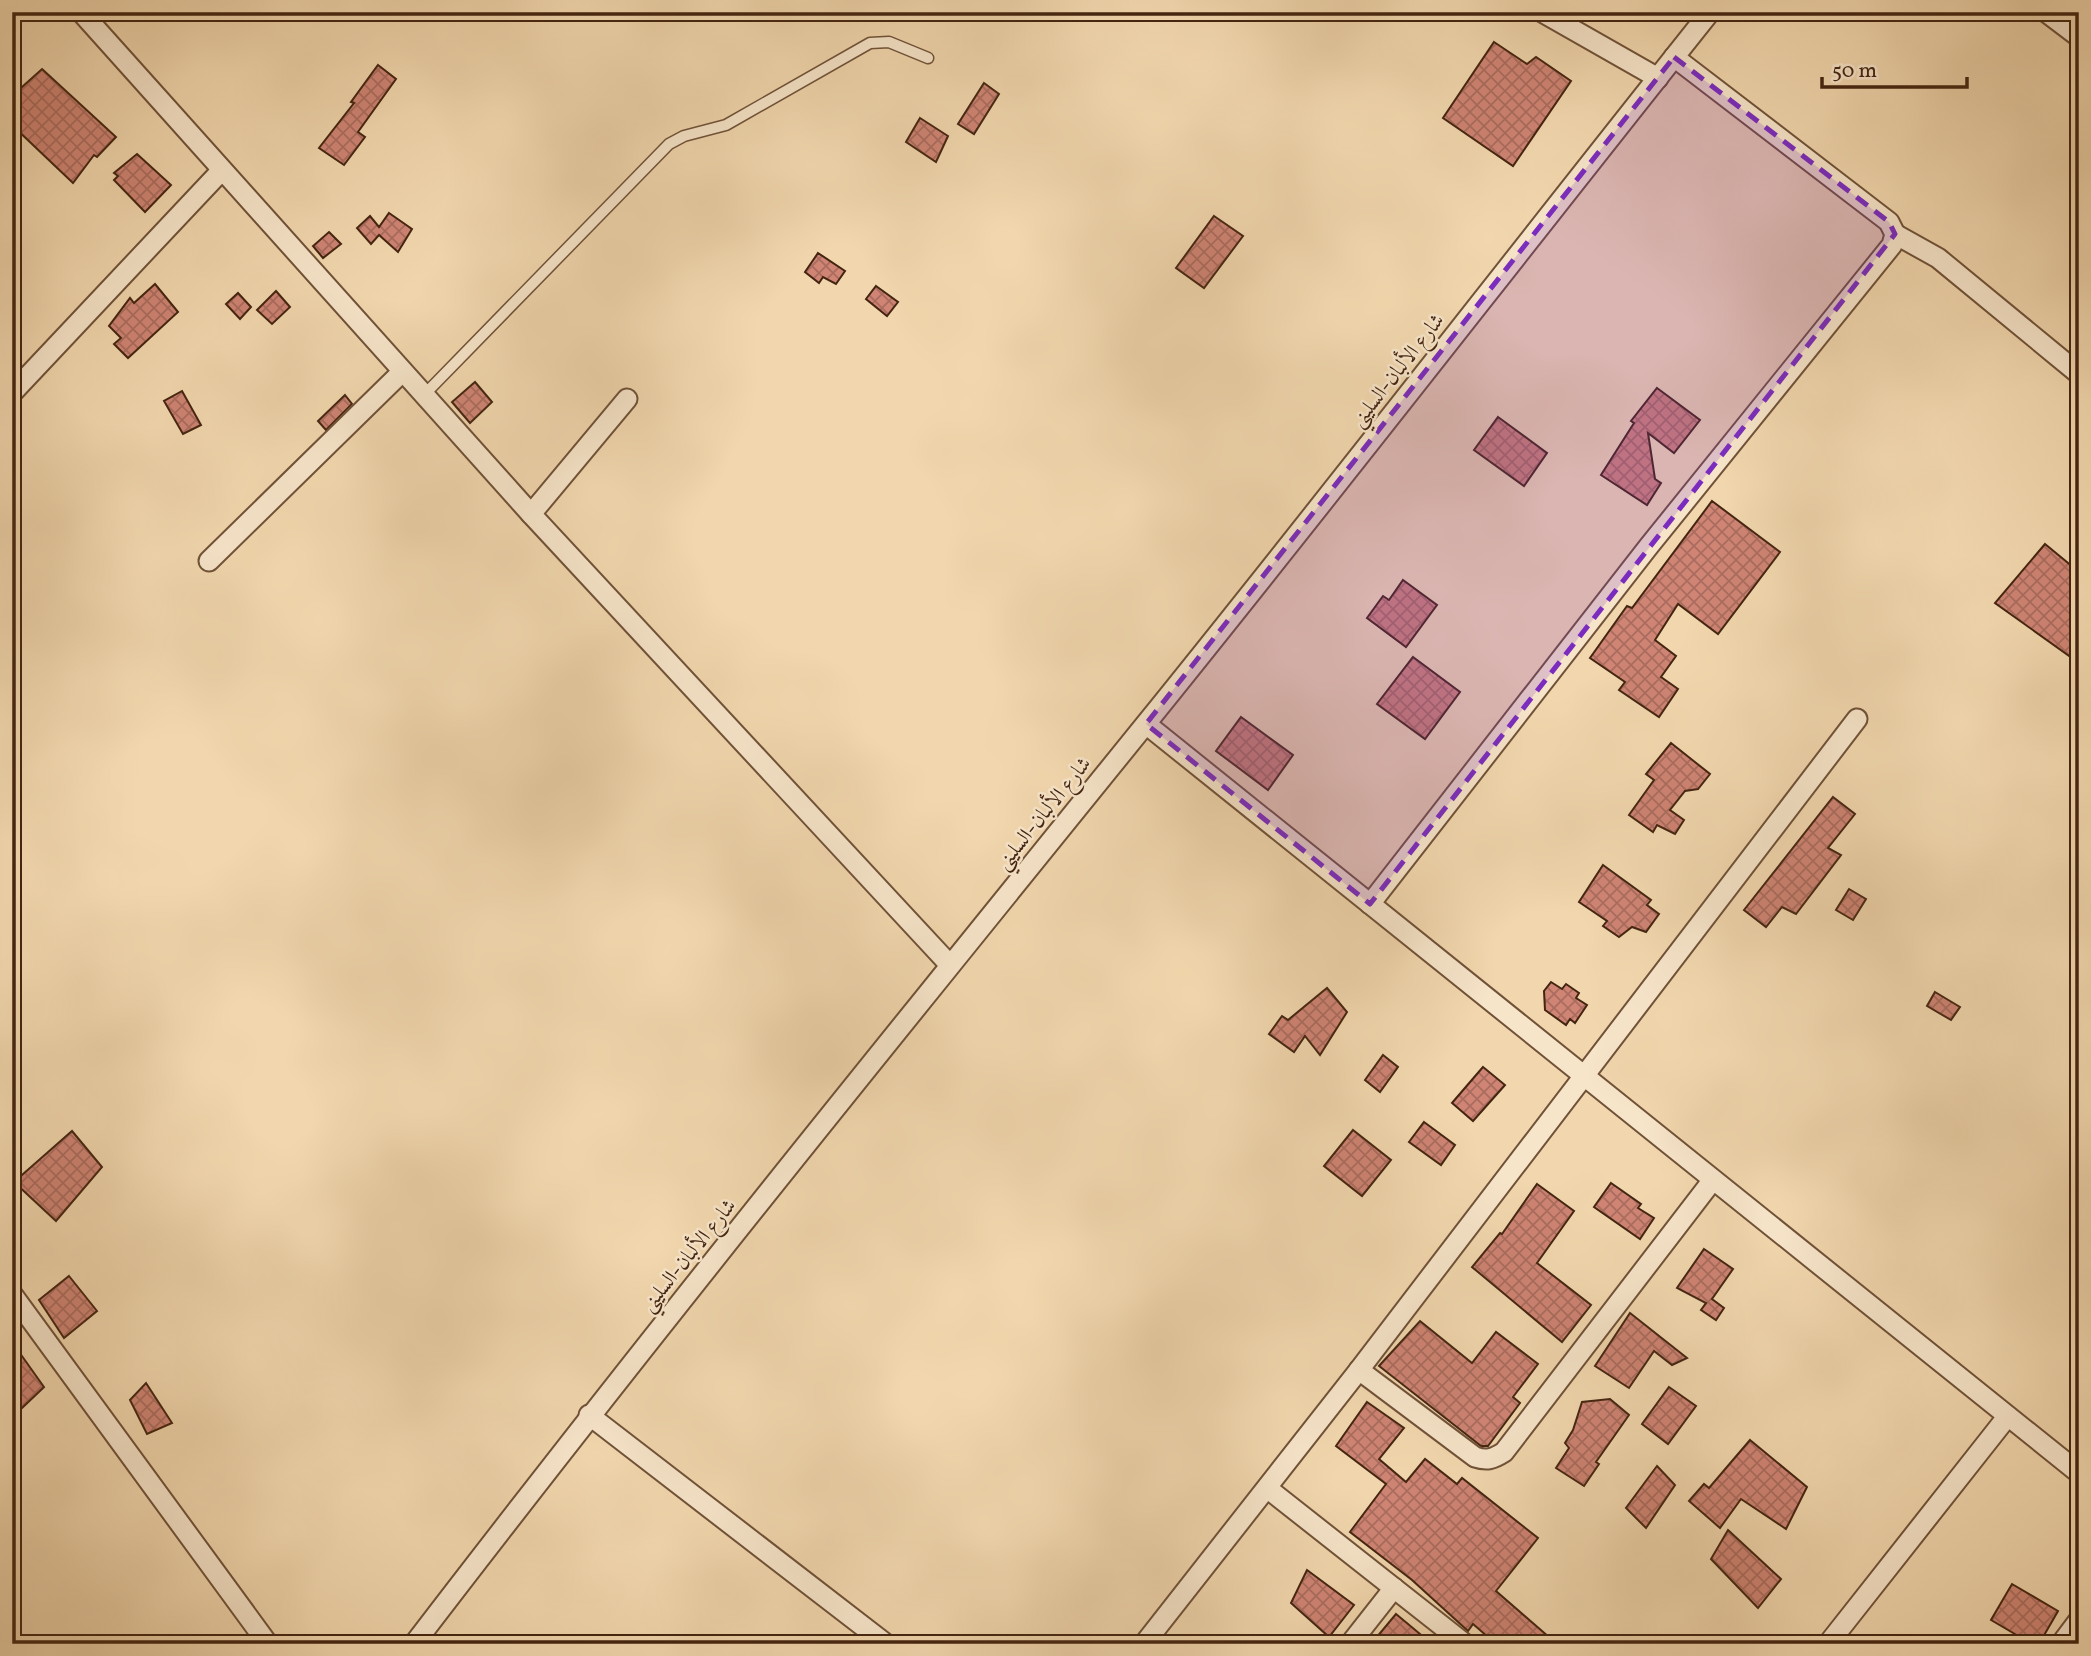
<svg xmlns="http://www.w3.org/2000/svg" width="2091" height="1656" viewBox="0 0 2091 1656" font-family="Vollkorn,Amiri,serif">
  <defs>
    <pattern id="building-cross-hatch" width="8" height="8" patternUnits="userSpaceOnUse" patternTransform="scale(1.75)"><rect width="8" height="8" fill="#cf8474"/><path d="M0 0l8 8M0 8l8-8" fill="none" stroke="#aa6c5e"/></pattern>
  </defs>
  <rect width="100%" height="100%" fill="#f2d7ae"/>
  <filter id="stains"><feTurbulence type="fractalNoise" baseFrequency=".00286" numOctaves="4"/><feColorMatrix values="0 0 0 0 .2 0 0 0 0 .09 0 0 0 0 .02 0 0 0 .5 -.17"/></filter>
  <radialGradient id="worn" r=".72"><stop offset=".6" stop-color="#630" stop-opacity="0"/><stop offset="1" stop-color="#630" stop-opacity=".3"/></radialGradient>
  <g fill="url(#building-cross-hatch)" stroke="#442511" stroke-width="2">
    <polygon points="1494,42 1527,64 1536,57 1571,81 1513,166 1443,118"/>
    <polygon points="378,65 396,79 358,132 365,137 344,165 319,148 354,103 351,102"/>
    <polygon points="42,69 116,137 97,157 94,155 73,183 12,125 12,96"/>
    <polygon points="984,83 999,94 974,134 958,124"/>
    <polygon points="920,118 948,136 936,162 906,142"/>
    <polygon points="137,154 171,185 145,212 114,180 118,176 114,173"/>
    <polygon points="389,213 412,229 398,252 379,235 371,244 357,228 370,216 379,227"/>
    <polygon points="1214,216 1243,236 1204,288 1176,268"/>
    <polygon points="329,232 341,244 323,258 313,246"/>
    <polygon points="818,253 845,271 836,284 823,277 819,283 805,272"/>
    <polygon points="155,284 178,312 128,358 114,344 121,338 109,326 130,298 134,303"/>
    <polygon points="876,286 898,302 887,316 866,299"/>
    <polygon points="276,291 290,307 272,324 257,310"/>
    <polygon points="238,293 251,307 240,319 226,304"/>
    <polygon points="475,382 492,402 470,423 452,402"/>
    <polygon points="1657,388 1700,420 1674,453 1648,433 1655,479 1661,483 1647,505 1601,475 1634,423 1631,421"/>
    <polygon points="182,391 201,425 183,434 164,401"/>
    <polygon points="345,395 352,404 326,430 318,421"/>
    <polygon points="1498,417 1547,453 1524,486 1474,450"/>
    <polygon points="1712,501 1780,552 1718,634 1678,604 1655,640 1676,656 1661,677 1678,689 1659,717 1619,690 1625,682 1590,658 1627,606 1632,608"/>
    <polygon points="2045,544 2079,572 2079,663 1995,603"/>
    <polygon points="1403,580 1437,605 1406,647 1367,618 1383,596 1389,600"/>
    <polygon points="1413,657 1460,692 1425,739 1377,704"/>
    <polygon points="1241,717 1293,755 1268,790 1216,751"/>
    <polygon points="1671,743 1710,774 1698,789 1685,791 1670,810 1684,820 1675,834 1657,825 1653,832 1629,815 1654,780 1646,774"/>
    <polygon points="1833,797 1855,814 1828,848 1841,855 1796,914 1782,907 1766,927 1744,910"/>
    <polygon points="1603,865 1651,900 1647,905 1659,914 1646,932 1632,927 1619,937 1603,926 1607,921 1579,902"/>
    <polygon points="1849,889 1866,899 1853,920 1836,910"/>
    <polygon points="1551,982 1562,989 1566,984 1579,993 1576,998 1587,1005 1575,1023 1570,1019 1566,1025 1545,1010 1544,991"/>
    <polygon points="1327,988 1347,1012 1320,1055 1305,1036 1294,1052 1269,1034 1282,1016 1288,1020"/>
    <polygon points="1935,992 1960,1007 1951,1020 1927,1006"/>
    <polygon points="1383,1055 1398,1067 1380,1092 1365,1080"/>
    <polygon points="1483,1067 1505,1085 1473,1121 1452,1103"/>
    <polygon points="1424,1122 1455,1145 1441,1165 1409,1142"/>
    <polygon points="1353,1130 1391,1160 1362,1196 1324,1166"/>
    <polygon points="72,1131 102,1167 56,1221 14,1182"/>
    <polygon points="1611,1183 1641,1204 1638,1208 1654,1218 1640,1239 1594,1207"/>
    <polygon points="1537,1184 1574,1211 1537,1263 1591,1305 1562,1342 1472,1267 1500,1233 1502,1234"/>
    <polygon points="1704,1249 1733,1269 1712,1299 1724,1308 1716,1320 1701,1310 1706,1303 1677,1288"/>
    <polygon points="69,1276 97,1311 64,1338 39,1300"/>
    <polygon points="1630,1313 1687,1358 1672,1365 1654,1351 1629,1388 1595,1366"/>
    <polygon points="1420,1321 1472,1363 1496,1332 1538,1364 1513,1397 1520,1403 1488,1446 1481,1446 1379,1366"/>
    <polygon points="12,1342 44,1387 22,1408 12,1396"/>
    <polygon points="146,1383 172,1423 147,1434 130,1400"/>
    <polygon points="1669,1387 1696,1406 1668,1444 1642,1424"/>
    <polygon points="1610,1399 1629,1415 1596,1462 1599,1464 1584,1486 1556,1468 1569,1448 1565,1443 1573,1430 1582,1402"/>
    <polygon points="1367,1402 1404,1428 1379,1459 1406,1482 1425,1459 1457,1484 1462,1478 1538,1538 1496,1591 1557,1644 1496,1644 1473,1624 1468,1631 1412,1580 1350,1532 1386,1484 1336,1446"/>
    <polygon points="1750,1440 1807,1487 1786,1529 1741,1499 1720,1528 1689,1501 1704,1484 1709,1488"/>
    <polygon points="1657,1466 1675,1485 1646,1528 1626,1508"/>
    <polygon points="1728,1530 1781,1579 1758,1608 1711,1559"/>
    <polygon points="1307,1570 1354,1605 1329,1637 1291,1603"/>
    <polygon points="2012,1584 2058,1611 2039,1644 2032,1644 1991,1620"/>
    <polygon points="1396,1614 1432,1644 1371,1644"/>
  </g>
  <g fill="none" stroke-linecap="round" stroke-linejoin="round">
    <g stroke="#705238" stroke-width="13">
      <polyline id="service" points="424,395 669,144 684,136 726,125 870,43 889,42 928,58"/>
    </g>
    <g stroke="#705238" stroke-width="23">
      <g id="minor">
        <polyline points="81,12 531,514 949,964"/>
        <polyline points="1542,12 1658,78"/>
        <polyline points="2046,12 2079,37"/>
        <polyline points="1895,234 1938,258 2079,374"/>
        <polyline points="12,393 222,170"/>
        <polyline points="531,514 627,399"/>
        <polyline points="209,561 402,372"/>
        <polyline points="1146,724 2079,1473"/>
        <polyline points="1370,904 1649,546 1892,245 1895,234 1889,222 1674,57"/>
        <polyline points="12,1294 268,1644"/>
        <path d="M1359 1370 1475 1457C1487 1461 1493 1459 1504 1452L1712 1181"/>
        <polyline points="589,1415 886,1644"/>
        <polyline points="1267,1488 1465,1644"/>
        <path d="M414 1644C652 1333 898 1030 1144 726 1335 490 1521 249 1710 12"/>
        <polyline points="1144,1644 1359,1370 1857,719"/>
        <polyline points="1350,1644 1394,1588"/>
        <polyline points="1828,1644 2007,1417"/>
        <polyline points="2061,1644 2079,1620"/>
      </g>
    </g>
    <use href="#service" stroke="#f7e5ca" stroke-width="10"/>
    <use href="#minor" stroke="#f7e5ca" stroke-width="19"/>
  </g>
  <path fill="#7b2cbf" fill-opacity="0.2" stroke="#7b2cbf" stroke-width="5" stroke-dasharray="14 9" stroke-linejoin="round" d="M1674 57 1889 222 1895 234 1370 904 1146 724Z"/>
  <g text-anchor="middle" stroke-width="5" stroke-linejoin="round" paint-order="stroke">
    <g font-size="21" fill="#442511" stroke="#f7e5ca">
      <text transform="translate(1397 370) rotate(-52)" y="7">شارع الألبان-السليني</text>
      <text transform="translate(1043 813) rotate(-51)" y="7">شارع الألبان-السليني</text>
      <text transform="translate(688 1255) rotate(-51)" y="7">شارع الألبان-السليني</text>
    </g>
  </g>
  <rect width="2091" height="1656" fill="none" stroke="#f2d7ae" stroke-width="42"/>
  <rect x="14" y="14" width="2063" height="1628" fill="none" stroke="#442511" stroke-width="3.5"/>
  <rect x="21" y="21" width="2049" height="1614" fill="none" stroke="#442511" stroke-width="2"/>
  <path d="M1822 77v10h145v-10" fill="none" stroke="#442511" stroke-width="3.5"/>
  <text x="1832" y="77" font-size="21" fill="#442511" stroke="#f7e5ca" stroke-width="5" paint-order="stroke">50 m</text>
  <rect width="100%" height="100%" filter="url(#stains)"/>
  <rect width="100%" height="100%" fill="url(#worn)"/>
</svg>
